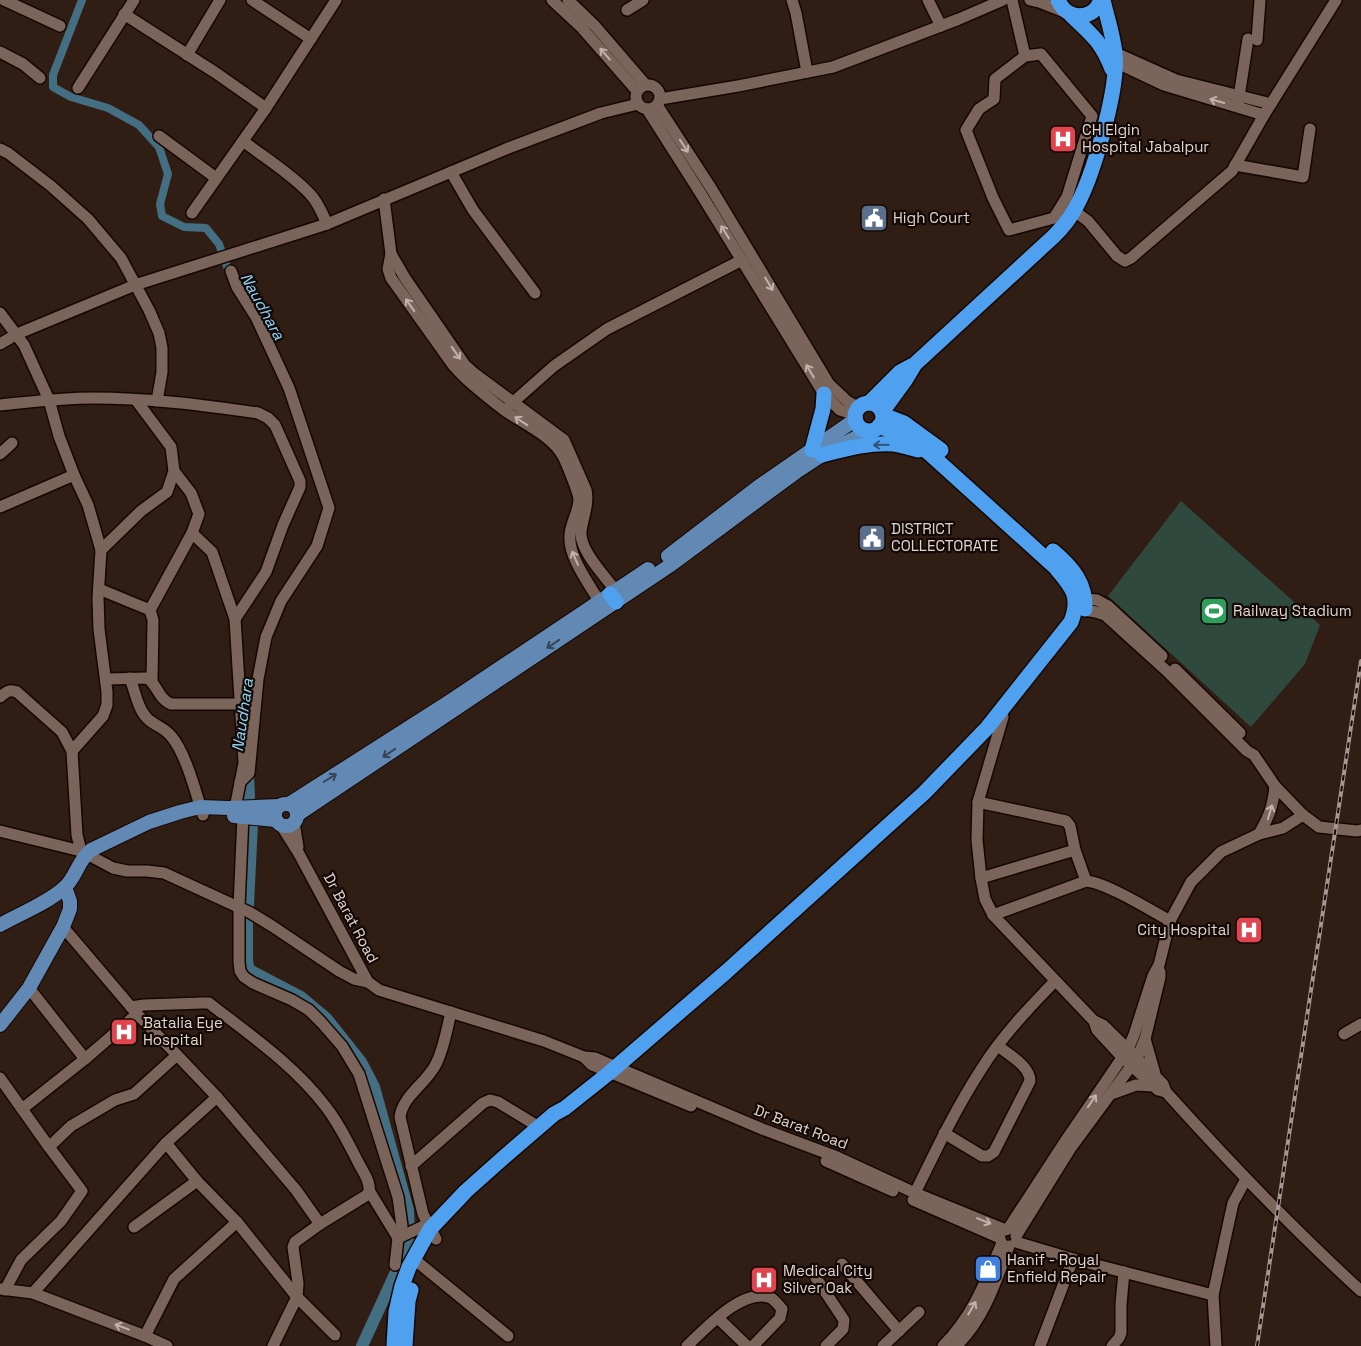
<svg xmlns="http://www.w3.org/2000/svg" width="1361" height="1346" viewBox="0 0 1361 1346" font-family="'Space Grotesk',sans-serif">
  <rect width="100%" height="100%" fill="#301d14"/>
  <polygon fill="#30493e" points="1181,501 1320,625 1305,664 1251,727 1108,596"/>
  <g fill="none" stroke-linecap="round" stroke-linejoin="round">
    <polyline stroke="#446e81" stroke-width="8" points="82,0 53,75 53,87 71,97 108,108 139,125 159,147 168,174 160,204 162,216 184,227 206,228 219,244 230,275"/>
    <g stroke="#446e81" stroke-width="12">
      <polyline points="248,774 249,797"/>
      <polyline points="248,905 252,824"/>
      <polyline points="247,918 247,961 249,970 301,997 326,1018 361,1062 374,1087 408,1210 409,1229 407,1248 362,1346"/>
    </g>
    <g stroke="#170702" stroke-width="14">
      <g id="minor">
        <polyline points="4,0 60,26"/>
        <polyline points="252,0 311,39"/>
        <polyline points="552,0 581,27 637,91"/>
        <polyline points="568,0 595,26 645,84"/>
        <polyline points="792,0 796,13 807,72"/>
        <polyline points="928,0 941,26"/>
        <polyline points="1012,0 1025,56"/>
        <polyline points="1030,0 1039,2 1067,13"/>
        <polyline points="627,10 643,0"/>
        <polyline points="124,14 216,73 266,108"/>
        <polyline points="1257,40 1260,0"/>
        <polyline points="1109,50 1176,80 1271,104"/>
        <polyline points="0,52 23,64 40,78"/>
        <polygon points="1041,54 1092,116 1067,197 1054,218 1009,230 993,198 966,130 979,109 994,99 995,79 1025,56"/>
        <polyline points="187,55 220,0"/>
        <polyline points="1111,60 1164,85 1264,115"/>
        <circle cx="648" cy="97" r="12"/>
        <polyline points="78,88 134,0"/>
        <polyline points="660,99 738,86 833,67 959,19 1003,0"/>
        <polyline points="1238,103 1248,39"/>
        <polyline points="657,105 711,188 829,384 847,401 859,408"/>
        <polyline points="647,109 701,194 824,394 840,410 856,415"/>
        <polyline points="159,136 216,178"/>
        <path d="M243 141C265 158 290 173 310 194 318 202 322 213 327 224"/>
        <polyline points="0,149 8,153 51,186 88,219 121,258 149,310 159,333 162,348 162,372 157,401"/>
        <polyline points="1235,165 1303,177 1310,129"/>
        <polyline points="451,172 473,210 535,293"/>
        <path d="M384 199 391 254 388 269 391 278 453 365C468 382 486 396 504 410 524 424 551 435 563 456 567 464 578 491 579 499 579 512 570 524 570 536 568 556 589 584 599 601"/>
        <polyline points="1074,211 1088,221 1117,256 1125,261 1131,258 1232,171 1264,115 1336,0"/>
        <polyline points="192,213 266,108 336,0"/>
        <path d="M391 254 405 278 465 365 475 374 564 440 586 490C589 504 583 517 581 531 579 550 605 576 615 590"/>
        <polyline points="231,271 237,287 256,317 289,388 329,508 317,546 281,601 266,637 258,679 249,773 240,782"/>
        <polyline points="0,313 24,345 49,400 59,436 74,475 88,505 101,550 98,598 99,629 107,692 107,705 103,716 72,751"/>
        <polyline points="0,344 17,334 135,285 327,224 506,149 601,113 638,104"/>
        <path d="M0 405C31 402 62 398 92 398 148 398 203 405 258 413L268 418 275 425 300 481V487L283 525 266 572 235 619"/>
        <polyline points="510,405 554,366 607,329 742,260"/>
        <polyline points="0,454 12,443"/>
        <polyline points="174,471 191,493 199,514 192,533"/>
        <polyline points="0,507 74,475"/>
        <polyline points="101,550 141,511 167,492 174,471 171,447 136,400"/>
        <polyline points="99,589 150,610 153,620 152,681"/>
        <polyline points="1077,598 1097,600 1108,606 1162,656"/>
        <polyline points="1078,609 1096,612 1105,615 1169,673 1247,751 1254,755 1275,786 1303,815 1319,827 1357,831 1361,830"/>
        <polyline points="150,610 192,533 212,552 235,619 244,763 235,808"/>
        <polyline points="1175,669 1240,733"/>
        <path d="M130 678C135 691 138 711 149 720 156 726 165 728 171 736 186 753 196 794 203 815"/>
        <path d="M106 679 147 678C158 685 158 699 171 704H240"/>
        <path d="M0 697C6 692 9 689 17 692L62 732 72 751 77 835 81 851"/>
        <path d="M1001 709 1003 717 978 802 977 840 981 878 985 899 993 915 1094 1021 1103 1025 1163 1084 1166 1092C1228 1161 1292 1228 1361 1291"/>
        <polyline points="978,802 1066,821 1070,826 1075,850 1086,881"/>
        <polyline points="243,816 239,907 239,962 240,971 244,977 253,983 292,1000 309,1010 321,1022 342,1046 359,1074 398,1197 402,1226 398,1238 395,1265"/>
        <polyline points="294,822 298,847"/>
        <polyline points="281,825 298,852 368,982 379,990 544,1041 584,1057 595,1058 762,1129 837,1157 915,1193 1006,1230"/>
        <polyline points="0,831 81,851 113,868 127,871 147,871 164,873 249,912 272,926 339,971 354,979 368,982"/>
        <path d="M1259 834C1269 817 1273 806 1275 786"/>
        <polyline points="981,878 1075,850"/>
        <path d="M993 915 1086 881C1107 883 1150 910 1170 921"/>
        <polyline points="63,927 137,1014 177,1055"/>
        <polyline points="29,988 85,1059"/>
        <path d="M131 1007 144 1005 202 1003H209L214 1007C253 1037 296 1067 326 1107 339 1124 349 1144 359 1164 363 1172 374 1186 367 1195L320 1224 295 1242 293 1247 298 1283 297 1297 273 1346"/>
        <polyline points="1094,1021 1097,1030 1122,1057 1158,1090 1166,1092"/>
        <polyline points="1344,1034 1361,1024"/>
        <polyline points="1145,1039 1155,1074"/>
        <polyline points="584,1057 592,1065 691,1106"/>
        <polyline points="0,1078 49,1147 71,1126 115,1100 134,1094 177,1055 217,1097 166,1143 33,1293"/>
        <polyline points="1114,1093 1136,1085 1153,1086"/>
        <polyline points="217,1097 296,1190 320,1224"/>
        <polyline points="22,1109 85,1059 137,1014"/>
        <path d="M944 1133 982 1156H988L994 1152 1030 1081C1030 1066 1009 1055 998 1046"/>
        <polyline points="166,1143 197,1181 237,1222 297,1297 335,1335"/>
        <polyline points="826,1161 893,1191"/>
        <polyline points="411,1166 483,1103 490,1100 498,1102 539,1127"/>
        <polyline points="370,1192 398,1238 428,1224"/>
        <path d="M915 1193C936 1150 956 1108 982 1068 1002 1036 1029 1008 1055 981"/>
        <polyline points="913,1200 1000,1238"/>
        <polyline points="134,1227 197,1181"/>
        <polyline points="1008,1229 1064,1143 1128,1049 1134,1035 1153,976 1159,965 1170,921 1191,882 1221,852 1259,834 1283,828 1303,815"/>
        <polyline points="1016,1236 1070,1149 1137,1058 1145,1039 1160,977 1160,972"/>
        <path d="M436 1239 423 1214 400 1117C403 1095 426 1084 436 1064 444 1048 447 1029 451 1012"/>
        <polyline points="1016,1242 1073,1259 1213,1295"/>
        <polyline points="420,1264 508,1336"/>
        <polyline points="842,1264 899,1331"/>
        <polyline points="816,1278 844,1320 843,1329 826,1346"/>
        <polyline points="0,1289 33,1293 145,1336 167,1346"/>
        <polyline points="5,1290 21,1260 61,1221 82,1191 49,1147"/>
        <polyline points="718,1318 747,1346"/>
        <polyline points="145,1336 174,1279 237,1222"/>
        <path d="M687 1346C705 1329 744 1286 771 1298 776 1301 779 1306 782 1309L780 1318 753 1346"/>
        <polyline points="883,1346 919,1312"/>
        <path d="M943 1346C972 1317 986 1281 1002 1243"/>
        <path d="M956 1346C984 1320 996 1281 1009 1246"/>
        <polyline points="1040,1346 1073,1259"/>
        <polyline points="1112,1346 1119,1338 1121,1333 1121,1304 1124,1272"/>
        <polyline points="1216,1346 1213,1295 1233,1203 1246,1179"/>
      </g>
    </g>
    <g stroke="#170702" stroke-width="16">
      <g id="major">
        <polyline points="668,556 758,487 856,419"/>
        <polyline points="289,804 449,702 648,569"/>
        <circle cx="286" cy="815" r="11"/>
        <polyline points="297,815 669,566 796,472 822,455 869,431"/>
        <polyline points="234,816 276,820"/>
        <path d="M0 925C21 913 46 904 64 888 76 878 78 860 91 850L149 822 180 812 200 807 228 808 279 806"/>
        <polyline points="0,1025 29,988 63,927 70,909 70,901 65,887"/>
      </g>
    </g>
    <g stroke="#170702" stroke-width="18">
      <g id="highway">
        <path d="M1058 0C1067 21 1093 21 1101 0"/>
        <path d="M1071 15C1092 35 1101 41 1112 69"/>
        <polyline points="869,403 900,372 911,366"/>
        <circle cx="869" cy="417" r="14"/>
        <path d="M882 412 906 379 915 364 1054 236C1061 229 1068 221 1073 212 1092 182 1119 88 1115 53 1113 35 1107 17 1103 0"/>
        <polyline points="883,415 904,423 941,450"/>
        <polyline points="812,450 823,409 824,394"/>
        <path d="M822 455C845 449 870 442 894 444 902 445 910 448 918 450"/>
        <path d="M1053 551C1072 567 1086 583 1085 609"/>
        <polyline points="610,594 616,602"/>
        <path d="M394 1346 396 1312 402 1286 409 1267 430 1229 466 1191 503 1158 554 1114 565 1108 609 1073 726 972 924 793 987 728 1071 622C1081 596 1072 587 1055 567L929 453 908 438 879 426"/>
        <polyline points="405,1346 408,1301 411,1290"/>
      </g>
    </g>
    <use href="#minor" stroke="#7b645a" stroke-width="11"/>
    <use href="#major" stroke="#6189b4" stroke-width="14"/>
    <use href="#highway" stroke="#4fa1f0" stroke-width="15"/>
    <g stroke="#a5968f" stroke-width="4">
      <polyline id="rail" points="1257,1346 1361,661"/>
    </g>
    <use href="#rail" stroke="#120906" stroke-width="2" stroke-dasharray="5.5" stroke-linecap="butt"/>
  </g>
  <defs><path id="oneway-shaft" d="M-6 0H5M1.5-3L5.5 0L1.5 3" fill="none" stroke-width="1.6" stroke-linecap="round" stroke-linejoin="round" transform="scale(1.25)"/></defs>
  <g stroke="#c2b2ab">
    <use href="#oneway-shaft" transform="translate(605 54) rotate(-131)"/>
    <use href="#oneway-shaft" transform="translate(1217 101) rotate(-164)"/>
    <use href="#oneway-shaft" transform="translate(684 146) rotate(57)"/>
    <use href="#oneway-shaft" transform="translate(725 232) rotate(-122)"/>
    <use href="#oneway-shaft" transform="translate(769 284) rotate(59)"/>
    <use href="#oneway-shaft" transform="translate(410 305) rotate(-125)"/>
    <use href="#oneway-shaft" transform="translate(456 353) rotate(55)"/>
    <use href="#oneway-shaft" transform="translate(810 371) rotate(-121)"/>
    <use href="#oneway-shaft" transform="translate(521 421) rotate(-146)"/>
    <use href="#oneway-shaft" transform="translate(575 558) rotate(-114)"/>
    <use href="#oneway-shaft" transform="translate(1270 812) rotate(-73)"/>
    <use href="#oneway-shaft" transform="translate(1092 1101) rotate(-56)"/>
    <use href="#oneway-shaft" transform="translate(984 1221) rotate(22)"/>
    <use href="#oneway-shaft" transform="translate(972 1308) rotate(-60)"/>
    <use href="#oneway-shaft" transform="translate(122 1327) rotate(-159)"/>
  </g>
  <use stroke="#30557b" href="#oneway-shaft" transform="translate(881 445) rotate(179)"/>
  <g stroke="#364354">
    <use href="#oneway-shaft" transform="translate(553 644) rotate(146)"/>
    <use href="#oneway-shaft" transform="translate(389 753) rotate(146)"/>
    <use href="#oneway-shaft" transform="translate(330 778) rotate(-32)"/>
  </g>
  <defs>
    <g id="hospital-square" transform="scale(1.4375)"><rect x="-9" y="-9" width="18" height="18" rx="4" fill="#e0444e" stroke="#120906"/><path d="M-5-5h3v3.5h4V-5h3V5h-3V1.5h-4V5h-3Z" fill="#fff"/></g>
    <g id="civic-square" transform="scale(1.4375)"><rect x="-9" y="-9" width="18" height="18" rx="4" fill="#5c6f8a" stroke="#120906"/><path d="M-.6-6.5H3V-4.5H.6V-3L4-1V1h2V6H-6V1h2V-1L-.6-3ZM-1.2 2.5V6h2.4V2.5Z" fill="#fff"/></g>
    <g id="stadium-square" transform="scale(1.4375)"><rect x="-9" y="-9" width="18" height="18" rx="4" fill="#2e9e5b" stroke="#120906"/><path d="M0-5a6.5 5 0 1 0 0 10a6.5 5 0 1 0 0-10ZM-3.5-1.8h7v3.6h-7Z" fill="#fff"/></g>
    <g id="shop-square" transform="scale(1.4375)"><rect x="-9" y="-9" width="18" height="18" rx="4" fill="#3f7fe0" stroke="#120906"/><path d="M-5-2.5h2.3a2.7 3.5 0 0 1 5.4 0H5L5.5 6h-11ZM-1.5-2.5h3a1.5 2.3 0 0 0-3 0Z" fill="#fff"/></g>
  </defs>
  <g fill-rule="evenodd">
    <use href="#hospital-square" x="1063" y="139"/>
    <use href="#civic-square" x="874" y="218"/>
    <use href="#civic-square" x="872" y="538"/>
    <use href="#stadium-square" x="1214" y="611"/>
    <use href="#hospital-square" x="1249" y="930"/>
    <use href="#hospital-square" x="124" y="1032"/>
    <use href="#shop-square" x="988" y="1269"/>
    <use href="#hospital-square" x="764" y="1280"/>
  </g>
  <g text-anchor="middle" stroke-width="4.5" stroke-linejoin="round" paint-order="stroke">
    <g font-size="15" fill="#e1d3ce" stroke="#120906" text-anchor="start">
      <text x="1082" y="135">CH Elgin<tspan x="1082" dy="17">Hospital Jabalpur</tspan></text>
      <text x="893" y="223">High Court</text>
      <text x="891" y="534">DISTRICT<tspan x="891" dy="17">COLLECTORATE</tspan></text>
      <text x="1233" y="616">Railway Stadium</text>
      <text x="1230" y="935" text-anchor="end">City Hospital</text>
      <text x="143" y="1028">Batalia Eye<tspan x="143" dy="17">Hospital</tspan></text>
      <text x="1007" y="1265">Hanif - Royal<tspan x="1007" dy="17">Enfield Repair</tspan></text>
      <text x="783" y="1276">Medical City<tspan x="783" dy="17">Silver Oak</tspan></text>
    </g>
    <g font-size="15" fill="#e1d3ce" stroke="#120906">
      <text transform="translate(351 918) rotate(62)" y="5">Dr Barat Road</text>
      <text transform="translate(801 1127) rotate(21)" y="5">Dr Barat Road</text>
    </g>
    <g font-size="16" font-style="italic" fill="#90d8f9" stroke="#120906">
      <text transform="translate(263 306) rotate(61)" y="6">Naudhara</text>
      <text transform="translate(242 715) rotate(-82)" y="6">Naudhara</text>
    </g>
  </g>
</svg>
